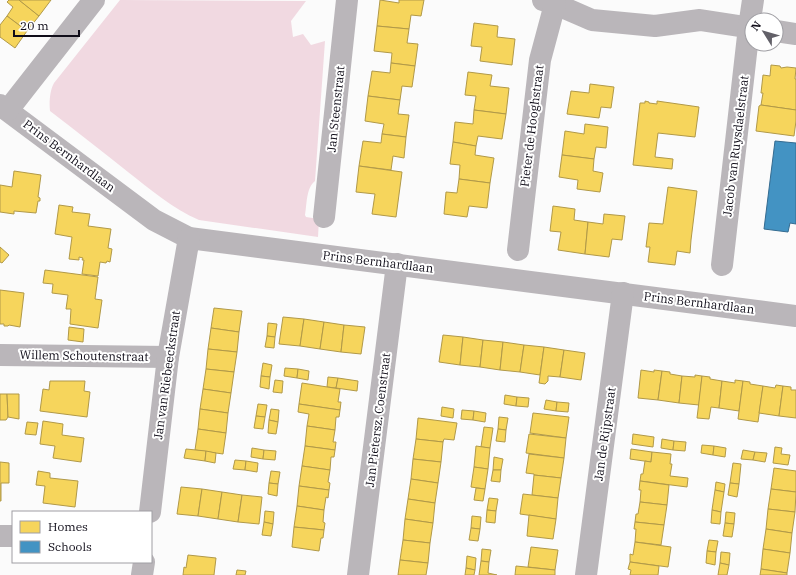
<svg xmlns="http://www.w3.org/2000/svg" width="796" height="575" viewBox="0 0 796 575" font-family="'IBM Plex Serif',serif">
  <rect width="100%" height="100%" fill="#fbfbfb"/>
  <path fill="#f1d9e1" d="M120 0 306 1 291 21 293 37 303 34 311 45 325 41 315 181C306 188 307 204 305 215L306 217 319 219 318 237 199 220C173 209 150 189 128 172 102 151 76 131 50 111 49 102 50 90 54 83Z"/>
  <g fill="#f6d55c" stroke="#b19948">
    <polygon points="9,0 19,0 39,16 27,31 7,16 13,7 7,2"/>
    <polygon points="19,0 51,0 39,16"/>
    <polygon points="380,0 399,3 399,0 424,0 421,16 411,15 409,29 377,26"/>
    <polygon points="7,16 27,31 15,48 0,37 0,25"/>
    <polygon points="474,23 498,26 497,37 515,39 512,65 480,61 482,47 471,46"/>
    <polygon points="377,26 409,29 407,43 418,44 415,66 391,63 392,53 374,51"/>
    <polygon points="391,63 415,66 412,87 402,86 400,100 368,96 372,71 390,73"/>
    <polygon points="771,65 780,66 781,68 787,67 796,68 795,79 796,79 796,110 761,105 763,93 761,93 763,75 770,76"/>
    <polygon points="468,72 492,75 490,86 509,88 506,114 474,110 476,96 465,95"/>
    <polygon points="590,84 614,87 611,108 601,107 599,118 567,114 571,91 589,93"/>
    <polygon points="368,96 400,100 398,114 409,115 406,137 382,134 384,124 365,121"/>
    <polygon points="645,101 649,102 649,103 657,104 657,101 699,107 695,137 658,133 655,157 673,159 672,169 633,165 640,103 645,103"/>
    <polygon points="761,105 796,110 796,121 794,136 756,131 759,106"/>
    <polygon points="474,110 506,114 502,139 478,136 476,146 453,142 455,122 473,124"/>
    <polygon points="585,124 608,127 606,148 596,147 594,159 562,155 565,131 584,134"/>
    <polygon points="382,134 406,137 404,158 393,156 391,170 359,166 363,141 381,143"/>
    <polygon points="453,142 476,146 475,155 494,158 490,183 459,179 460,165 450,164"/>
    <polygon points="562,155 594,159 593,171 603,173 600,192 577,189 578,180 559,177"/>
    <polygon points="359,166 402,172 396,217 372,214 375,194 356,192"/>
    <polygon points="14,171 41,175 38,197 40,198 40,201 38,201 36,213 14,211 14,214 0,212 0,185 12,187"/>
    <polygon points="459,179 490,183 487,208 469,206 467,217 444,214 446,192 457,193"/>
    <polygon points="668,187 697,191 691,240 690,253 677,251 675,265 648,262 650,247 646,247 649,223 663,224"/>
    <polygon points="59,205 73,207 72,212 90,214 88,226 111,229 108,248 112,249 110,262 107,261 106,263 100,262 98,276 82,274 84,260 82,260 83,258 79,257 79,260 69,259 72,237 55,234"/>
    <polygon points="553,206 575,209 574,220 588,222 585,254 558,250 561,232 550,231"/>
    <polygon points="604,214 625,216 622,240 612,239 609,257 585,254 588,222 603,224"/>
    <polygon points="0,247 9,255 2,263 0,262"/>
    <polygon points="45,270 98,277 95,299 102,300 98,328 70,324 71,309 66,309 68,295 52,293 53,284 43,283"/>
    <polygon points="0,290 24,293 20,327 9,325 8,326 4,326 4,324 0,324"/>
    <polygon points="214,308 242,311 239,332 211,328"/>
    <polygon points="283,317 304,319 300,346 279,344"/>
    <polygon points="304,319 324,322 320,349 300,346"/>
    <polygon points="324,322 344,325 341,352 320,349"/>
    <polygon points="268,323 277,324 275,337 267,336"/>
    <polygon points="344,325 365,327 361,354 341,352"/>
    <polygon points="69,327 84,329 83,342 68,340"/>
    <polygon points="211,328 239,332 237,352 208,349"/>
    <polygon points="443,335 463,337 460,365 439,362"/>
    <polygon points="267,336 275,337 274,348 265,347"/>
    <polygon points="463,337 483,340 480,367 460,365"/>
    <polygon points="483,340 503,342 500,370 480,367"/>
    <polygon points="503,342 524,345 520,372 500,370"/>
    <polygon points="524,345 544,347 540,375 520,372"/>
    <polygon points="544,347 564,350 560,377 548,376 548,381 545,384 539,383"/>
    <polygon points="208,349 237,352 234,372 206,369"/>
    <polygon points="564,350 585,353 581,380 560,377"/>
    <polygon points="263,363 272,365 270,377 261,376"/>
    <polygon points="285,368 298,369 297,378 284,376"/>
    <polygon points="206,369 234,372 231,393 203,389"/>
    <polygon points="298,369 309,371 308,380 297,378"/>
    <polygon points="641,370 654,372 654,370 662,371 658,400 638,398"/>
    <polygon points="662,371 670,372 670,374 682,376 679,403 658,400"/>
    <polygon points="695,375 702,376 699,405 679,403 682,376 695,377"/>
    <polygon points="261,376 270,377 269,389 260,387"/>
    <polygon points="702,376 710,377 710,379 722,381 719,408 711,407 709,419 697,418"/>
    <polygon points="328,377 338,378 336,388 327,387"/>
    <polygon points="338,378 358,381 357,391 336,388"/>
    <polygon points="275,380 283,381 282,393 273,392"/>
    <polygon points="735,380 743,381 739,411 719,408 722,381 735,383"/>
    <polygon points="50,381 85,381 84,391 90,392 87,417 40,411 43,389 49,390"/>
    <polygon points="743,381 750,382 750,384 763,386 758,422 738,419"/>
    <polygon points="302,383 340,389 338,402 341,402 340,410 299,404"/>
    <polygon points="776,385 783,386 779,416 759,413 763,386 775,388"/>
    <polygon points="783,386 791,387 791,390 796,390 796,418 779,416"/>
    <polygon points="203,389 231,393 228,413 200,409"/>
    <polygon points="0,394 7,394 8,417 6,420 0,420"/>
    <polygon points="7,394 19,394 19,419 8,417"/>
    <polygon points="505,395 517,397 516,406 504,404"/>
    <polygon points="517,397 529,398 528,407 516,406"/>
    <polygon points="546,400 557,402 556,411 544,409"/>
    <polygon points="557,402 569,403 568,412 556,411"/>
    <polygon points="258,404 267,405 265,417 256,416"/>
    <polygon points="299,404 340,410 339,417 336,417 335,430 307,426 309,414 298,412"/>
    <polygon points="442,407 454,409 453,418 441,416"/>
    <polygon points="200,409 228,413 226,433 198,429"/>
    <polygon points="271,409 279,410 278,422 269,420"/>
    <polygon points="462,410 474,411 473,420 461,419"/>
    <polygon points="474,411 486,413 485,422 473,420"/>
    <polygon points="533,413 569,417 566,438 530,433"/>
    <polygon points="256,416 265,417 263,429 254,428"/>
    <polygon points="499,417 508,418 506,430 498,429"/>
    <polygon points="418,418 457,423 454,440 444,439 443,442 416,439"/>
    <polygon points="269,420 278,422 276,434 268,433"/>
    <polygon points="43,421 63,424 62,435 84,438 81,462 53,458 55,446 40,444"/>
    <polygon points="27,422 38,423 36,435 25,434"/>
    <polygon points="307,426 335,430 333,442 336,442 335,450 305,446"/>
    <polygon points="484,427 493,428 490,448 481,447"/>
    <polygon points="198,429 226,433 223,454 195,450"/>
    <polygon points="498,429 506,430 505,442 496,441"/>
    <polygon points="529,434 566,438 564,458 526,453"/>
    <polygon points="633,434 654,437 653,447 632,444"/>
    <polygon points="416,439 443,442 441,462 413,459"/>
    <polygon points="662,439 674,441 673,450 661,448"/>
    <polygon points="674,441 686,442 685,451 673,450"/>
    <polygon points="702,445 714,446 713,455 701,453"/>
    <polygon points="305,446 335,450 334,457 331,457 330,470 302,466"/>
    <polygon points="476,446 490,448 488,469 474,467"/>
    <polygon points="714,446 726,448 725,457 713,455"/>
    <polygon points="775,447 782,448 781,454 790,455 788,465 773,463"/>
    <polygon points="252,448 264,450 263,459 251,457"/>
    <polygon points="186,449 206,451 205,461 184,458"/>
    <polygon points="631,449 652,452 651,462 630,459"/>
    <polygon points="264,450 276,451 275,460 263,459"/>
    <polygon points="743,450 755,452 753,460 741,459"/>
    <polygon points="206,451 216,453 215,463 205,461"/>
    <polygon points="652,452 671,454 670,464 672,464 670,476 688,478 687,487 640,481 641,474 643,474 645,461 651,462"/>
    <polygon points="755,452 767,453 765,462 753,460"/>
    <polygon points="529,454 564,458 561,478 534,475 534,474 526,473"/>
    <polygon points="494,457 503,459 501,470 493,470"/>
    <polygon points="413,459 441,462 438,483 411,479"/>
    <polygon points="235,460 246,461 245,470 233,469"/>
    <polygon points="246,461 258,463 257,472 245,470"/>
    <polygon points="0,462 9,463 9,483 1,483 1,501 0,501"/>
    <polygon points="733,463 741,464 739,484 730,483"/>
    <polygon points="302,466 330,470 328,482 330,483 329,490 299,486"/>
    <polygon points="474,467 488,469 485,489 471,487"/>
    <polygon points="774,468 796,471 796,492 771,489"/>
    <polygon points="493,470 501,470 500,482 491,481"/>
    <polygon points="38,471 50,473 50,478 78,481 75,507 43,503 45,486 36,485"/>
    <polygon points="271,471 280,472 278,484 269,483"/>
    <polygon points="534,475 561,478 558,498 532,495"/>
    <polygon points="411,479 438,483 435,503 408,499"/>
    <polygon points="640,481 669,485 667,505 640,502 641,490 639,490"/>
    <polygon points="716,482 725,484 724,492 715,490"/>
    <polygon points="269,483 278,484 277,496 268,494"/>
    <polygon points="730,483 739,484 737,497 728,495"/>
    <polygon points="299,486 329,490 328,498 326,497 324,510 297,506"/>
    <polygon points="181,487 202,489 198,516 177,514"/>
    <polygon points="476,488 485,489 483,501 474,500"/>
    <polygon points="202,489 222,492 218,519 198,516"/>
    <polygon points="771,489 796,492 795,512 768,509"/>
    <polygon points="715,490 724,492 721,512 712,510"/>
    <polygon points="222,492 242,495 238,522 218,519"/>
    <polygon points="523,494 558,498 556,519 520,514"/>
    <polygon points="242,495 262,497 259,524 238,522"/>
    <polygon points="489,498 498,499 496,511 487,510"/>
    <polygon points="408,499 435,503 433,523 405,519"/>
    <polygon points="640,502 667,505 664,525 635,522 636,514 638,514"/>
    <polygon points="297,506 324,510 323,522 325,523 324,530 294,527"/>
    <polygon points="768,509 795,512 792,533 766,529"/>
    <polygon points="487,510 496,511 495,523 486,522"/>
    <polygon points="712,510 721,512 720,524 711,523"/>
    <polygon points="265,511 274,512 273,524 264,522"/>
    <polygon points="726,512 735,513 734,524 725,523"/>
    <polygon points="529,515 556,519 553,539 527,536"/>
    <polygon points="472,516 481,517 480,529 471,528"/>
    <polygon points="405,519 433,523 430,543 403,540"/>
    <polygon points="264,522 273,524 271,536 262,535"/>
    <polygon points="635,522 664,525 661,545 635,542 636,529 634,529"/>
    <polygon points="725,523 734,524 732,537 723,536"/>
    <polygon points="294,527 324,530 323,538 321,538 319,551 292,547"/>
    <polygon points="471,528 480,529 478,541 469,540"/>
    <polygon points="766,529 792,533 790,553 763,549"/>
    <polygon points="403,540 430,543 428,563 400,560"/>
    <polygon points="709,540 718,541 716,552 707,551"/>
    <polygon points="635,542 671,547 668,567 630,562 630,554 633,555"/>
    <polygon points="531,547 558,550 555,570 528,567"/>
    <polygon points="482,549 491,550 489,562 481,561"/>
    <polygon points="763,549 790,553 787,573 761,569"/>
    <polygon points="707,551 716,552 715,565 706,563"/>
    <polygon points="721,552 730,553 729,565 720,563"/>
    <polygon points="188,555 216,558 214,575 183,575 184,567 186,568"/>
    <polygon points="467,556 476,558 475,570 466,568"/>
    <polygon points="400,560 428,563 426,575 398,575"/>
    <polygon points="481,561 489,562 488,573 497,575 479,575"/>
    <polygon points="630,562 659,566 658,575 630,575 631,570 628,569"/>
    <polygon points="720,563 729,565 727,575 718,575"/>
    <polygon points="516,566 555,570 555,575 515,575"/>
    <polygon points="466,568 475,570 474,575 465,575"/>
    <polygon points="761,569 787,573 787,575 760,575"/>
    <polygon points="237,570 246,571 245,575 236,575"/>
  </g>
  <polygon fill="#4393c3" stroke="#346b90" points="775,141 796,143 796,224 790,223 788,232 764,229"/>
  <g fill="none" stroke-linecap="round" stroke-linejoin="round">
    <g stroke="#bab6ba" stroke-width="22">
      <polyline points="543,0 555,4 592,20 655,26 700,20 752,28"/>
      <polyline points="776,31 796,34"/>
      <polyline points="0,105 154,220 189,238 796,316"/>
      <polyline points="8,110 94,0"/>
      <polyline points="324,217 347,0"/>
      <polyline points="518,250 540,60 555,4"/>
      <polyline points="722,265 749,27 753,0"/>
      <polyline points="0,355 168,357"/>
      <polyline points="150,512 168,357 189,238"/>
      <polyline points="0,536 13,536"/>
      <polyline points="142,575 144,562"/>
      <polyline points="358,575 397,264"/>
      <polyline points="586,575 623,293"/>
    </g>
  </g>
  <g text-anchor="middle" stroke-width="4" stroke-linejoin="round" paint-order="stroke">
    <g font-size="12" fill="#100d19" stroke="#fff">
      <text transform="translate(336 109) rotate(-84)" y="4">Jan Steenstraat</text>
      <text transform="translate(532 126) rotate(-83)" y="4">Pieter de Hooghstraat</text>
      <text transform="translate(736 146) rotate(-83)" y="4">Jacob van Ruysdaelstraat</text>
      <text transform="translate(69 156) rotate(37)" y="4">Prins Bernhardlaan</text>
      <text transform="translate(378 262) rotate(7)" y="4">Prins Bernhardlaan</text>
      <text transform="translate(699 303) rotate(7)" y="4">Prins Bernhardlaan</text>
      <text transform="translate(84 356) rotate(1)" y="4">Willem Schoutenstraat</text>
      <text transform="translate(167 375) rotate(-82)" y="4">Jan van Riebeeckstraat</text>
      <text transform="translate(378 420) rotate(-83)" y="4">Jan Pietersz. Coenstraat</text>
      <text transform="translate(605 434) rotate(-82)" y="4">Jan de Rijpstraat</text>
    </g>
  </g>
  <rect x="12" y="511" width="140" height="52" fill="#ffffff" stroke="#9f9ea3"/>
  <rect x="20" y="521" width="20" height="12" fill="#f6d55c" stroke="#9f9ea3"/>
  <text x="48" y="531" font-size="12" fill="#100d19">Homes</text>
  <rect x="20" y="541" width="20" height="12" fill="#4393c3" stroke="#9f9ea3"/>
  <text x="48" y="551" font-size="12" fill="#100d19">Schools</text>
  <g transform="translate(764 32) rotate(307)"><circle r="19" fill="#ffffff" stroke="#9f9ea3"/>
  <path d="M0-3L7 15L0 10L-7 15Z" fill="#626068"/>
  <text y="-6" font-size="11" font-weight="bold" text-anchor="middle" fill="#100d19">N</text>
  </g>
  <path d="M14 30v6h65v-6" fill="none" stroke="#100d19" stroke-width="2"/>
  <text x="20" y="30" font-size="12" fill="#100d19" stroke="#ffffff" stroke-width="3" paint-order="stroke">20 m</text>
</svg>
